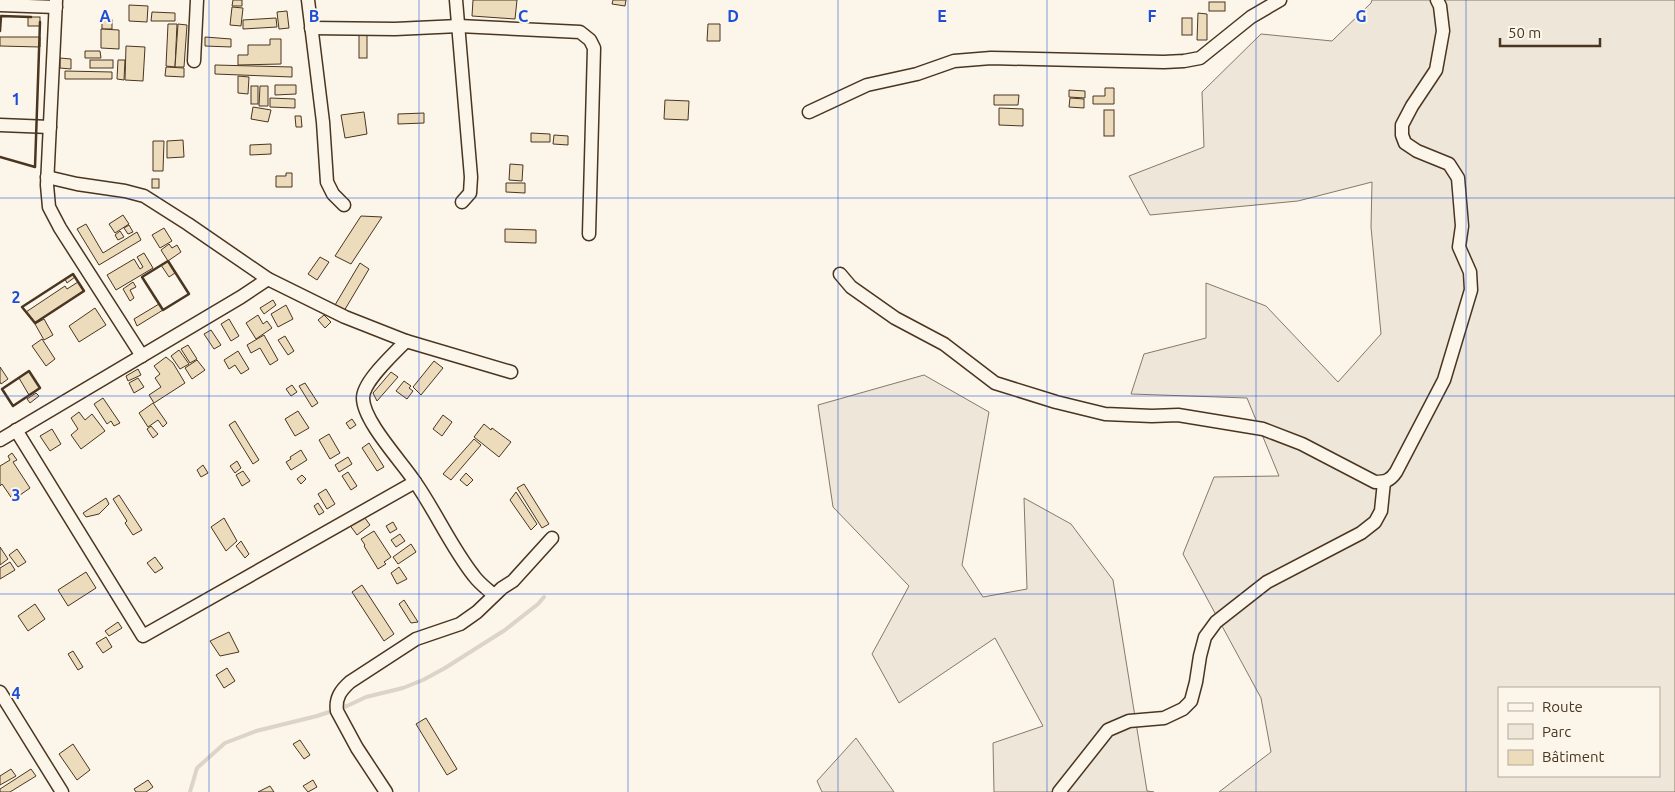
<svg xmlns="http://www.w3.org/2000/svg" width="1675" height="792" viewBox="0 0 1675 792" font-family="Ubuntu,sans-serif">
  <rect width="100%" height="100%" fill="#fbf6e9"/>
  <g fill="#ede6d9" stroke="#887966" fill-rule="evenodd">
    <path d="M1372 0H1675V792H1219L1271 752 1261 698 1183 554 1214 477 1279 476 1247 398 1131 394 1144 354 1206 338V283L1266 306 1338 382 1381 334 1371 227 1372 182 1298 201 1150 215 1129 176 1204 147 1202 92 1261 34 1332 41 1371 3ZM1499 688H1659V776H1499Z"/>
    <polygon points="924,375 989,412 962,565 983,597 1027,589 1024,498 1071,524 1113,580 1147,791 1154,792 994,792 993,743 1043,726 995,638 899,703 872,654 909,586 833,507 818,405"/>
    <polygon points="856,738 894,792 822,792 817,781"/>
  </g>
  <g fill="none" stroke-linecap="round" stroke-linejoin="round">
    <polyline stroke="#dcd4c6" stroke-width="4" points="190,792 197,768 225,743 256,731 317,716 347,706 366,697 403,688 423,680 445,668 505,630 538,604 544,597"/>
  </g>
  <g fill="#ecdcbc" stroke="#4a3520">
    <polygon points="233,0 242,0 242,6 232,6"/>
    <polygon points="473,0 517,0 515,19 472,16"/>
    <polygon points="613,0 626,0 625,6 612,4"/>
    <rect x="1209" y="2" width="16" height="9"/>
    <polygon points="129,5 148,6 147,22 129,21"/>
    <polygon points="232,7 243,8 241,26 230,25"/>
    <polygon points="287,11 289,28 279,29 277,12"/>
    <polygon points="152,12 175,13 175,21 151,21"/>
    <polygon points="1198,13 1207,14 1207,40 1197,40"/>
    <rect x="28" y="17" width="12" height="9"/>
    <polygon points="276,18 277,27 243,29 243,20"/>
    <rect x="1182" y="18" width="10" height="17"/>
    <rect x="102" y="20" width="10" height="9"/>
    <polygon points="168,24 177,24 175,67 166,66"/>
    <polygon points="178,24 187,25 184,67 175,67"/>
    <polygon points="708,24 720,24 720,41 707,41"/>
    <polygon points="101,29 119,30 119,49 101,48"/>
    <rect x="359" y="32" width="8" height="26"/>
    <polygon points="0,37 40,37 40,47 0,46"/>
    <polygon points="205,37 231,39 231,47 205,46"/>
    <polygon points="270,39 281,39 281,64 238,65 238,55 248,55 248,45 270,45"/>
    <polygon points="126,46 145,47 143,81 125,80"/>
    <polygon points="85,51 100,51 101,58 85,58"/>
    <polygon points="60,58 71,59 71,69 60,68"/>
    <rect x="90" y="60" width="23" height="8"/>
    <polygon points="118,60 125,60 124,80 117,79"/>
    <polygon points="215,65 292,67 292,77 215,74"/>
    <polygon points="166,67 184,68 184,77 165,76"/>
    <polygon points="65,71 112,72 112,79 65,79"/>
    <polygon points="238,76 249,77 248,94 238,93"/>
    <polygon points="275,85 296,85 296,94 275,95"/>
    <rect x="251" y="86" width="7" height="18"/>
    <polygon points="260,86 268,86 268,106 259,106"/>
    <polygon points="1105,88 1114,88 1114,104 1093,104 1093,96 1105,96"/>
    <polygon points="1069,90 1085,91 1085,98 1069,97"/>
    <polygon points="994,95 1019,95 1018,105 994,105"/>
    <polygon points="270,98 295,99 295,108 270,107"/>
    <polygon points="1070,98 1084,99 1084,108 1069,107"/>
    <polygon points="665,100 689,101 688,120 664,119"/>
    <polygon points="253,107 271,110 268,122 251,119"/>
    <polygon points="999,108 1023,109 1023,126 999,125"/>
    <rect x="1104" y="110" width="10" height="26"/>
    <polygon points="364,112 367,134 345,138 341,115"/>
    <polygon points="424,113 424,123 398,124 398,114"/>
    <polygon points="295,116 301,116 302,127 296,127"/>
    <polygon points="531,133 550,134 550,142 531,142"/>
    <polygon points="554,135 568,136 568,145 553,144"/>
    <polygon points="183,140 184,157 167,158 167,141"/>
    <polygon points="153,141 164,141 163,171 153,171"/>
    <polygon points="271,144 271,154 250,155 250,145"/>
    <polygon points="510,164 523,165 522,181 509,180"/>
    <polygon points="286,173 292,173 292,187 276,187 276,176 286,176"/>
    <rect x="152" y="179" width="7" height="9"/>
    <polygon points="506,183 525,183 525,193 506,192"/>
    <polygon points="123,215 129,224 115,233 109,224"/>
    <polygon points="361,216 382,217 351,264 335,256"/>
    <polygon points="86,224 103,253 137,232 141,240 99,265 77,229"/>
    <polygon points="129,225 133,232 128,234 124,228"/>
    <polygon points="164,228 172,241 160,248 152,235"/>
    <polygon points="505,229 536,230 536,243 505,242"/>
    <polygon points="120,231 124,237 118,240 115,235"/>
    <polygon points="169,244 172,248 177,245 181,252 168,261 161,250"/>
    <polygon points="144,253 153,268 116,290 107,275 134,259 140,269 143,267 137,257"/>
    <polygon points="320,257 329,262 317,280 308,274"/>
    <polygon points="168,261 175,273 169,277 161,265"/>
    <polygon points="360,263 369,269 344,311 335,305"/>
    <polygon points="73,274 75,277 67,283 65,279"/>
    <polygon points="78,282 84,291 35,323 26,312 65,286 67,289"/>
    <polygon points="133,282 136,287 130,290 134,298 130,301 123,289"/>
    <polygon points="273,300 276,305 264,314 260,308"/>
    <polygon points="159,304 163,310 137,326 134,319"/>
    <polygon points="286,305 293,319 278,327 271,314"/>
    <polygon points="95,308 106,325 79,342 69,326"/>
    <polygon points="258,315 263,324 267,321 272,328 256,339 246,323"/>
    <polygon points="324,315 331,322 325,328 318,320"/>
    <polygon points="44,319 53,335 44,340 35,324"/>
    <polygon points="229,319 239,336 231,341 221,324"/>
    <polygon points="211,330 221,345 214,349 204,334"/>
    <polygon points="264,335 278,360 270,365 260,348 251,353 247,345"/>
    <polygon points="285,336 294,351 288,355 278,340"/>
    <polygon points="42,339 55,359 46,366 32,346"/>
    <polygon points="188,345 197,359 190,363 181,349"/>
    <polygon points="179,350 189,364 180,369 171,356"/>
    <polygon points="238,351 249,369 241,374 235,365 229,369 224,360"/>
    <polygon points="166,357 173,363 185,383 154,403 149,395 161,387 155,378 160,374 154,366"/>
    <polygon points="197,360 205,370 192,379 185,368"/>
    <polygon points="434,361 443,368 421,395 413,387"/>
    <polygon points="0,367 8,379 1,384 0,382"/>
    <polygon points="138,369 141,375 128,381 126,376"/>
    <polygon points="29,371 40,388 29,395 19,378"/>
    <polygon points="391,372 398,377 377,401 373,393"/>
    <polygon points="138,378 144,387 134,393 129,383"/>
    <polygon points="404,381 411,386 409,388 413,391 407,399 396,391"/>
    <polygon points="305,383 318,403 312,407 299,386"/>
    <polygon points="292,385 297,392 291,396 286,389"/>
    <polygon points="36,393 39,396 30,403 27,399"/>
    <polygon points="103,398 120,423 114,426 111,421 107,424 94,404"/>
    <polygon points="153,403 167,423 163,427 158,420 148,427 139,413"/>
    <polygon points="298,411 309,428 295,436 285,419"/>
    <polygon points="79,412 85,420 92,414 105,431 81,449 71,435 78,429 71,418"/>
    <polygon points="443,415 452,422 442,436 433,429"/>
    <polygon points="352,419 356,425 350,429 346,423"/>
    <polygon points="235,421 259,460 253,464 229,425"/>
    <polygon points="484,424 491,430 492,428 511,442 499,457 474,437"/>
    <polygon points="151,426 158,434 153,438 147,429"/>
    <polygon points="52,429 61,444 50,451 40,436"/>
    <polygon points="329,434 340,453 330,459 319,440"/>
    <polygon points="474,439 481,445 451,480 443,474"/>
    <polygon points="369,443 384,467 377,471 362,448"/>
    <polygon points="301,450 307,460 291,470 286,462 291,459 290,457"/>
    <polygon points="12,453 17,460 13,462 30,488 13,500 2,484 0,486 0,466 10,460 8,456"/>
    <polygon points="348,457 352,464 339,472 335,465"/>
    <polygon points="237,461 241,468 235,473 230,466"/>
    <polygon points="203,465 208,473 201,477 197,470"/>
    <polygon points="243,471 250,481 242,486 236,475"/>
    <polygon points="348,472 357,486 351,490 342,476"/>
    <polygon points="466,473 473,480 467,486 460,480"/>
    <polygon points="302,475 306,479 301,484 297,479"/>
    <polygon points="524,484 549,524 542,528 517,488"/>
    <polygon points="326,489 335,504 327,509 318,494"/>
    <polygon points="516,492 537,524 531,530 510,500"/>
    <polygon points="119,495 142,530 133,535 125,523 127,521 113,499"/>
    <polygon points="106,498 109,504 99,514 86,517 83,513"/>
    <polygon points="318,503 324,512 319,515 314,506"/>
    <polygon points="362,514 370,525 357,535 349,524"/>
    <polygon points="224,518 237,541 226,551 211,527"/>
    <polygon points="393,522 397,529 390,533 386,526"/>
    <polygon points="374,531 391,557 384,562 386,564 378,569 364,546 365,545 361,539"/>
    <polygon points="400,534 405,541 396,547 391,540"/>
    <polygon points="241,541 249,554 245,558 236,546"/>
    <polygon points="411,544 416,552 398,564 393,557"/>
    <polygon points="0,547 8,559 0,565"/>
    <polygon points="17,549 26,562 18,567 9,555"/>
    <polygon points="155,557 163,568 155,573 147,563"/>
    <polygon points="10,562 15,570 0,579 0,568"/>
    <polygon points="399,567 407,579 397,584 391,573"/>
    <polygon points="86,572 96,588 68,606 58,590"/>
    <polygon points="362,585 394,634 384,641 352,592"/>
    <polygon points="404,600 418,622 411,623 399,604"/>
    <polygon points="35,604 45,619 28,631 18,616"/>
    <polygon points="118,622 122,628 109,636 105,631"/>
    <polygon points="229,632 239,652 220,656 210,641"/>
    <polygon points="106,637 112,647 103,653 96,643"/>
    <polygon points="73,651 83,667 78,670 68,654"/>
    <polygon points="227,668 235,681 224,688 216,675"/>
    <polygon points="426,718 457,769 447,775 416,724"/>
    <polygon points="300,740 310,755 304,759 293,744"/>
    <polygon points="73,744 90,770 77,780 59,754"/>
    <polygon points="11,769 16,776 0,785 0,776"/>
    <polygon points="31,769 36,776 10,792 0,792 0,789"/>
    <polygon points="148,780 153,787 146,792 136,792 134,789"/>
    <polygon points="313,780 317,787 308,792 303,786"/>
    <polygon points="270,786 274,792 258,792"/>
  </g>
  <g fill="none" stroke-linecap="round" stroke-linejoin="round">
    <g stroke="#4a3520" stroke-width="15">
      <g id="minor">
        <polyline points="56,0 47,185 49,207 60,228 142,356"/>
        <polyline points="308,0 323,122 327,182 333,194 344,205"/>
        <polyline points="456,0 471,177 470,193 462,202"/>
        <polyline points="0,5 56,7"/>
        <polyline points="311,28 395,29 459,26 580,32 590,40 594,48 589,234"/>
        <polyline points="194,61 197,0"/>
        <polyline points="809,112 867,85 917,74 954,61 991,58 1164,62 1184,61 1200,58 1251,17 1280,0"/>
        <polyline points="0,125 50,127"/>
        <polyline points="47,177 77,184 125,191 144,196 188,224 268,279 345,317 406,341 511,372"/>
        <path d="M840 274 851 287 895 318 944 344 995 383 1056 402 1105 414 1152 416 1178 415 1263 429 1302 444 1375 482C1385 482 1390 481 1396 472L1444 380 1471 290 1470 272 1459 247 1462 226 1458 178 1449 164 1417 151 1405 143 1402 135V125L1412 106 1436 70 1443 31 1440 6 1437 0"/>
        <path d="M406 341C395 353 363 381 363 398 363 421 402 462 415 482 436 512 451 547 474 576 479 583 487 589 494 595"/>
        <polyline points="16,430 143,636 415,482"/>
        <polyline points="0,440 241,297 268,279"/>
        <polyline points="0,692 62,792"/>
        <path d="M386 792 357 748 337 711C335 698 341 690 350 682L416 639 460 624 477 612 502 588 513 581 552 538"/>
        <polyline points="1059,792 1108,730 1129,721 1164,718 1183,709 1191,701 1196,682 1200,656 1205,637 1216,622 1267,582 1361,533 1375,522 1381,511 1384,482"/>
      </g>
    </g>
    <use href="#minor" stroke="#fbf6e9" stroke-width="12"/>
    <g stroke="#4a3520" stroke-width="2.5">
      <polyline points="0,31 1,16 31,17"/>
      <polyline points="0,157 35,167 40,22"/>
      <polygon points="168,261 189,294 163,310 142,277"/>
      <polygon points="73,274 84,291 35,323 22,307"/>
      <polygon points="29,371 40,388 13,406 2,389"/>
    </g>
  </g>
  <path fill="none" stroke="#1d4ed8" stroke-width="1" stroke-opacity="0.55" d="M209 0V792M419 0V792M628 0V792M838 0V792M1047 0V792M1256 0V792M1466 0V792M0 198H1675M0 396H1675M0 594H1675"/>
  <g font-size="16" text-anchor="middle" font-weight="bold" fill="#1d4ed8" stroke="#fbf6e9" stroke-width="4" stroke-linejoin="round" paint-order="stroke">
    <text x="105" y="22">A</text>
    <text x="314" y="22">B</text>
    <text x="523" y="22">C</text>
    <text x="733" y="22">D</text>
    <text x="942" y="22">E</text>
    <text x="1152" y="22">F</text>
    <text x="1361" y="22">G</text>
    <text x="16" y="105">1</text>
    <text x="16" y="303">2</text>
    <text x="16" y="501">3</text>
    <text x="16" y="699">4</text>
  </g>
  <rect x="1498" y="687" width="162" height="90" fill="#fbf6e9" stroke="#b4a999"/>
  <rect x="1508" y="703" width="25" height="8" fill="#fbf6e9" stroke="#b4a999"/>
  <text x="1542" y="712" font-size="15" fill="#4a3520">Route</text>
  <rect x="1508" y="724" width="25" height="15" fill="#ede6d9" stroke="#b4a999"/>
  <text x="1542" y="737" font-size="15" fill="#4a3520">Parc</text>
  <rect x="1508" y="750" width="25" height="15" fill="#ecdcbc" stroke="#b4a999"/>
  <text x="1542" y="762" font-size="15" fill="#4a3520">Bâtiment</text>
  <path d="M1500 38v8h100v-8" fill="none" stroke="#4a3520" stroke-width="2.5"/>
  <text x="1508" y="38" font-size="15" fill="#4a3520" stroke="#fbf6e9" stroke-width="4" paint-order="stroke">50 m</text>
</svg>
